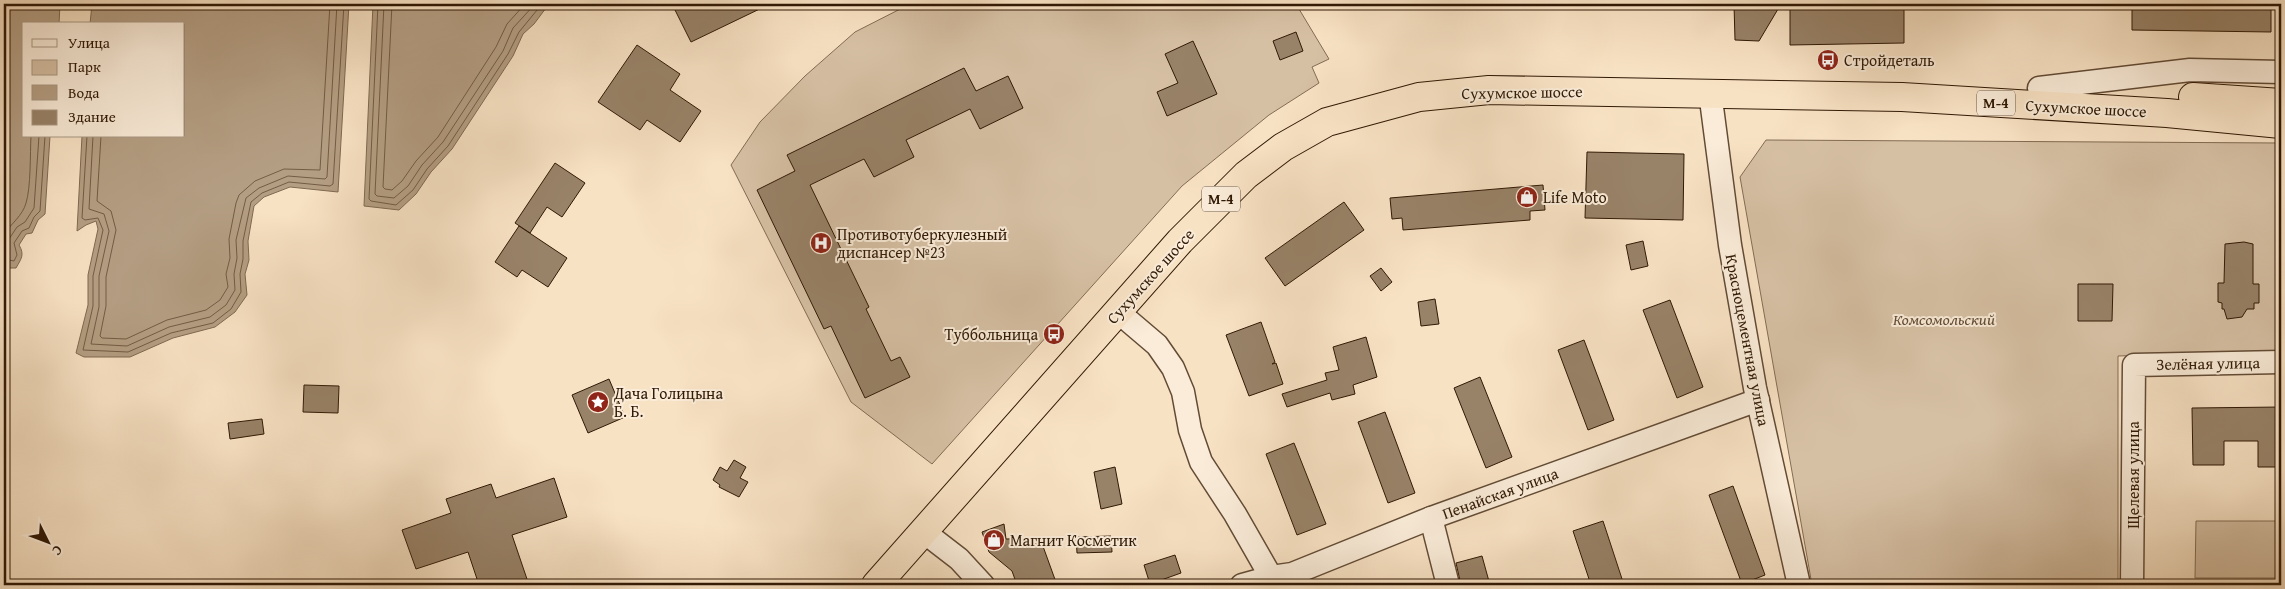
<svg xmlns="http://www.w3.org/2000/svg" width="2285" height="589" viewBox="0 0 2285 589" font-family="'Gentium Book Plus',serif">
  <rect width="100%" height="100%" fill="#f8e2c4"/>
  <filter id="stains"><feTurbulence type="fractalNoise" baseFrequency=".004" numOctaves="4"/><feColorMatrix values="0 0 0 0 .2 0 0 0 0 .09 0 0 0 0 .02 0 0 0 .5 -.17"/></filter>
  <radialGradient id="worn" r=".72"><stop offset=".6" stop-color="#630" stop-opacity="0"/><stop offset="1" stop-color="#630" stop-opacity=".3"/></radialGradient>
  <g fill="#d6c0a4" stroke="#836c54">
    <polygon points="910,4 1296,4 1329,59 1312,67 1319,83 1269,115 1182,186 932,464 851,402 731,165 760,122 805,76 855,32"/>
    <polygon points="1766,140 2281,143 2281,351 2118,356 2118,585 1812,585 1740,177"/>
    <polygon points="2196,521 2281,521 2281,578 2195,578"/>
  </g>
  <g fill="#b49e83" stroke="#7f6951">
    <path d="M4 4H60L59 24H24V136H50L45 214 38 220 32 233 26 234 19 245C25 255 21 259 16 268H8L4 261Z"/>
    <polygon points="92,4 349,4 338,192 290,187 264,197 254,206 248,241 249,260 245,274 247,295 235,312 215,327 173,338 130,357 84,357 76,353 88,305 88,275 98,229 96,221 86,225 77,231 82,136 184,136 184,24 90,24"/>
    <polygon points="373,4 549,4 534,24 523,34 513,56 452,149 431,172 416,194 399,210 364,206"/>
  </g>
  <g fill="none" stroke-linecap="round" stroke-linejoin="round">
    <g stroke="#725c44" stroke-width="1">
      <polyline points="378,4 369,199 371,201 396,205 413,190 427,169 448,146 508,54 519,32 542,4"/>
      <polyline points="384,4 375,194 377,196 394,198 408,186 422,165 443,142 503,51 513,28 535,4"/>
      <polyline points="392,4 383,187 385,189 392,190 402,181 416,161 438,137 496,47 507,24 525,4"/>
      <polyline points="87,136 82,218 85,220 98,218 103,230 93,276 93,306 83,350 128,352 171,333 213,323 231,309 241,292 240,274 243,259 243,241 251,202 262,193 289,182 330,186 333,184 344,4"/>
      <polyline points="93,136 89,209 104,214 109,231 99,276 99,307 91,344 127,346 169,327 210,317 226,305 235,290 234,274 237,258 236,240 246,198 259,188 288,176 325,179 327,177 337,4"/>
      <polyline points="101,136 97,201 111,211 116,230 106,277 106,306 100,336 102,338 126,339 167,320 206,310 220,300 228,287 226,274 230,258 229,239 236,203 239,195 255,181 284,169 320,170 330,4"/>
      <path d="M4 234C11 224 23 215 26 203 31 187 30 154 31 136"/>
      <polyline points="4,252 8,251 9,239 17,227 25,222 34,208 39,136"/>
      <polyline points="4,259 14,261 17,255 14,243 22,231 29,228 34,217 40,211 45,136"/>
    </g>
  </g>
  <g fill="#988268" stroke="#301905">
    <polygon points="672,4 770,4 691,42"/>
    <polygon points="1734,4 1781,4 1759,41 1735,40"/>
    <polygon points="1790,4 1904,4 1904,43 1790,45"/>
    <polygon points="2132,4 2271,4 2271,32 2132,30"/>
    <polygon points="1296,32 1303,51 1280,60 1273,41"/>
    <polygon points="1193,41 1217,94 1167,116 1157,92 1178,83 1165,54"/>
    <polygon points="637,45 680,74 670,90 701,111 680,142 647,120 640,130 598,102"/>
    <polygon points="964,68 976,91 1008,76 1023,108 980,129 970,109 906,140 914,157 874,177 864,159 810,185 869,307 866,309 891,361 900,357 910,377 865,398 831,326 824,329 757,190 795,171 787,155"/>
    <polygon points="1587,152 1684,154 1683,220 1585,218"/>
    <polygon points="555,163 585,183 562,217 547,207 530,233 515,223"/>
    <polygon points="1543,185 1545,210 1530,211 1530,220 1403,230 1402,218 1392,219 1390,198"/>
    <polygon points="1344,202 1364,230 1285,286 1265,258"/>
    <polygon points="519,226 567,258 548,287 522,270 517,277 495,262"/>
    <polygon points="1643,241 1648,266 1631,270 1626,245"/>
    <polygon points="2244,242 2253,244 2253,284 2259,284 2259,303 2254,303 2254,309 2247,309 2242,317 2227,319 2224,309 2222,309 2222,303 2218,302 2218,283 2224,283 2225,244"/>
    <polygon points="1381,268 1392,282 1381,291 1370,276"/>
    <polygon points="2078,284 2113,284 2112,321 2078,321"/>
    <polygon points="1435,299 1439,324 1421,326 1418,302"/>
    <polygon points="1670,300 1703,387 1677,398 1643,310"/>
    <polygon points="1261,322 1275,362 1272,364 1276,363 1283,384 1249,396 1226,335"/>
    <polygon points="1366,337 1377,377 1353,385 1355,394 1332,400 1330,393 1287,407 1282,394 1327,380 1325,373 1339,370 1333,347"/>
    <polygon points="1584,340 1614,420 1588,430 1558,350"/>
    <polygon points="1480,377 1512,457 1486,468 1454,388"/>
    <polygon points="609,379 625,417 588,433 572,395"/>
    <polygon points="304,385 339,386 338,413 303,412"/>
    <polygon points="2281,407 2281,467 2258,467 2258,441 2224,441 2224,465 2193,465 2192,408"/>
    <polygon points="1385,412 1415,493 1388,503 1358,422"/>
    <polygon points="262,419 264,434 230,439 228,423"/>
    <polygon points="1294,443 1326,524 1297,535 1266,454"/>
    <polygon points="734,460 746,467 740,478 748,482 739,497 719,487 720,485 713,480 720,467 727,471"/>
    <polygon points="1115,467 1122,504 1101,509 1094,472"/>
    <polygon points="554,478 567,517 512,535 529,585 479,585 468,552 416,569 402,530 451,513 446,499 491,484 496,498"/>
    <polygon points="1733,486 1765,575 1742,584 1709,495"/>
    <polygon points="1603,521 1624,585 1591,585 1573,531"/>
    <polygon points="1004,524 1006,539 1040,538 1057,585 1017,585 1012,571 989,552 982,532"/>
    <polygon points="1111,536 1112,552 1077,553 1076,537"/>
    <polygon points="1175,555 1181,573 1150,584 1144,565"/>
    <polygon points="1482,556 1490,585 1461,585 1456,563"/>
  </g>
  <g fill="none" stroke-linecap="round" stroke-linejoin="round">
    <g stroke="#624b35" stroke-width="25">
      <g id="minor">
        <polyline points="2039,88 2190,70 2281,72"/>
        <polyline points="1710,92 1730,245 1755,388 1799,585"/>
        <polyline points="1117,311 1157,345 1173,368 1183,392 1190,430 1201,462 1235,514 1271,577"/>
        <polyline points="1431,518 1448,585"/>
        <polyline points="924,532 959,559 983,585"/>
        <polyline points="1242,585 1271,577 1292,574 1431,518 1758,400"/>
        <polyline points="2132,585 2134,365 2281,362"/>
      </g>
    </g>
    <g stroke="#301905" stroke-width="30">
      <g id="highway">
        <polyline points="2193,97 2281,103"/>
        <polyline points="876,585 1180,241 1246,175 1283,147 1327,122 1419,97 1489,90 1902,97 2167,113 2281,124"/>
      </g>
    </g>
    <use href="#minor" stroke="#faecd9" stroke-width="22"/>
    <use href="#highway" stroke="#f8e2c4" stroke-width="28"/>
  </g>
  <defs>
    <g id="bus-disc" transform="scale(1.125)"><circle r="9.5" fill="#8f2418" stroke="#faecd9"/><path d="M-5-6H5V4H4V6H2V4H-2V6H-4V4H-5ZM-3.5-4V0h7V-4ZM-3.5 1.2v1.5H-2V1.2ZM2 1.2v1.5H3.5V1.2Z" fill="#fff"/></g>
    <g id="shop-disc" transform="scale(1.125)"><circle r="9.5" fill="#8f2418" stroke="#faecd9"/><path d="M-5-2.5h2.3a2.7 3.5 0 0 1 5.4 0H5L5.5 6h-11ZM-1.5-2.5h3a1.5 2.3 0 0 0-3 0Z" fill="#fff"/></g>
    <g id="hospital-disc" transform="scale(1.125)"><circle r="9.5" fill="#8f2418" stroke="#faecd9"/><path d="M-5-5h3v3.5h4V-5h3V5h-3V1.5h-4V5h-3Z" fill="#fff"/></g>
    <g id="sight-disc" transform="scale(1.125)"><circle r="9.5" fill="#8f2418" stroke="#faecd9"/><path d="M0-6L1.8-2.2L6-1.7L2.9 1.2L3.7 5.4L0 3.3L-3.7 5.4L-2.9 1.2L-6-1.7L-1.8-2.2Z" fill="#fff"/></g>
  </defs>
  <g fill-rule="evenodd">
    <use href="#bus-disc" x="1828" y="60"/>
    <use href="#shop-disc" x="1527" y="197"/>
    <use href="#hospital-disc" x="821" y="243"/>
    <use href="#bus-disc" x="1054" y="334"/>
    <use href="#sight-disc" x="598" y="402"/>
    <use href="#shop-disc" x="994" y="540"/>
  </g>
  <g text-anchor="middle" stroke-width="4" stroke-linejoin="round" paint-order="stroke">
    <g fill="#faecd9" stroke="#6d5845" stroke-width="1">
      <rect x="1977" y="90.5" width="38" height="25" rx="4"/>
      <rect x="1202" y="186.5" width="38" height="25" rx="4"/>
    </g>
    <g font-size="15" font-weight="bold" fill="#301905">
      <text x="1996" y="108">М-4</text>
      <text x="1221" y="204">М-4</text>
    </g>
    <g font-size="16" fill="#301905" stroke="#faecd9" text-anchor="start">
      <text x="1844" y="66">Стройдеталь</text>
      <text x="1543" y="203">Life Moto</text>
      <text x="837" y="240">Противотуберкулезный<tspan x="837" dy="18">диспансер №23</tspan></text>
      <text x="1038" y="340" text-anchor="end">Туббольница</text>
      <text x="614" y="399">Дача Голицына<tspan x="614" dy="18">Б. Б.</tspan></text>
      <text x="1010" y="546">Магнит Косметик</text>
    </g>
    <g font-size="16" fill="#301905" stroke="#faecd9">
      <text transform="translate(1522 92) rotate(-1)" y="6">Сухумское шоссе</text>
      <text transform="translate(2086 108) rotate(3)" y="6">Сухумское шоссе</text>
      <text transform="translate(1150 276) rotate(-48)" y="6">Сухумское шоссе</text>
      <text transform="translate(1748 340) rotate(79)" y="6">Красноцементная улица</text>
      <text transform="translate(2208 363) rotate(-1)" y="6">Зелёная улица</text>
      <text transform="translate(2133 475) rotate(-90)" y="6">Щелевая улица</text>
      <text transform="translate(1500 493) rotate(-20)" y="6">Пенайская улица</text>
    </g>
    <g font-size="16" font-style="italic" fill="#624b35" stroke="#faecd9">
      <text x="1944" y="325">Комсомольский</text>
    </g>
  </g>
  <rect width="2285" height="589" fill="none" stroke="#f8e2c4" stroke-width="20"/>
  <rect x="5" y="5" width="2275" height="579" fill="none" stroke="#301905" stroke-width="2.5"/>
  <rect x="10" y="10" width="2265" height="569" fill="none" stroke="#301905"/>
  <rect x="22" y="22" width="162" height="115" fill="#faecd9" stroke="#a99884"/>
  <rect x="32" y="39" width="25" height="8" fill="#faecd9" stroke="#a99884"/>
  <text x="68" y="48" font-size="15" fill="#301905">Улица</text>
  <rect x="32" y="60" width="25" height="15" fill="#d6c0a4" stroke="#a99884"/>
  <text x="68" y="72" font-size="15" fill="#301905">Парк</text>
  <rect x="32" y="85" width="25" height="15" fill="#b49e83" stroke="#a99884"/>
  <text x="68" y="98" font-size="15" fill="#301905">Вода</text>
  <rect x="32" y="110" width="25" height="15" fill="#988268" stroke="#a99884"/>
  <text x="68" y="122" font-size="15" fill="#301905">Здание</text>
  <g transform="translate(48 542) rotate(132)" stroke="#faecd9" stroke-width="4" paint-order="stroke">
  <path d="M0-4L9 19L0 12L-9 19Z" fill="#301905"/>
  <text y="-8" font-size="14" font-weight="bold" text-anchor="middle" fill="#301905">С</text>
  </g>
  <rect width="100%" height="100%" filter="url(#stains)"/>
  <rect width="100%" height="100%" fill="url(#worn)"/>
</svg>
